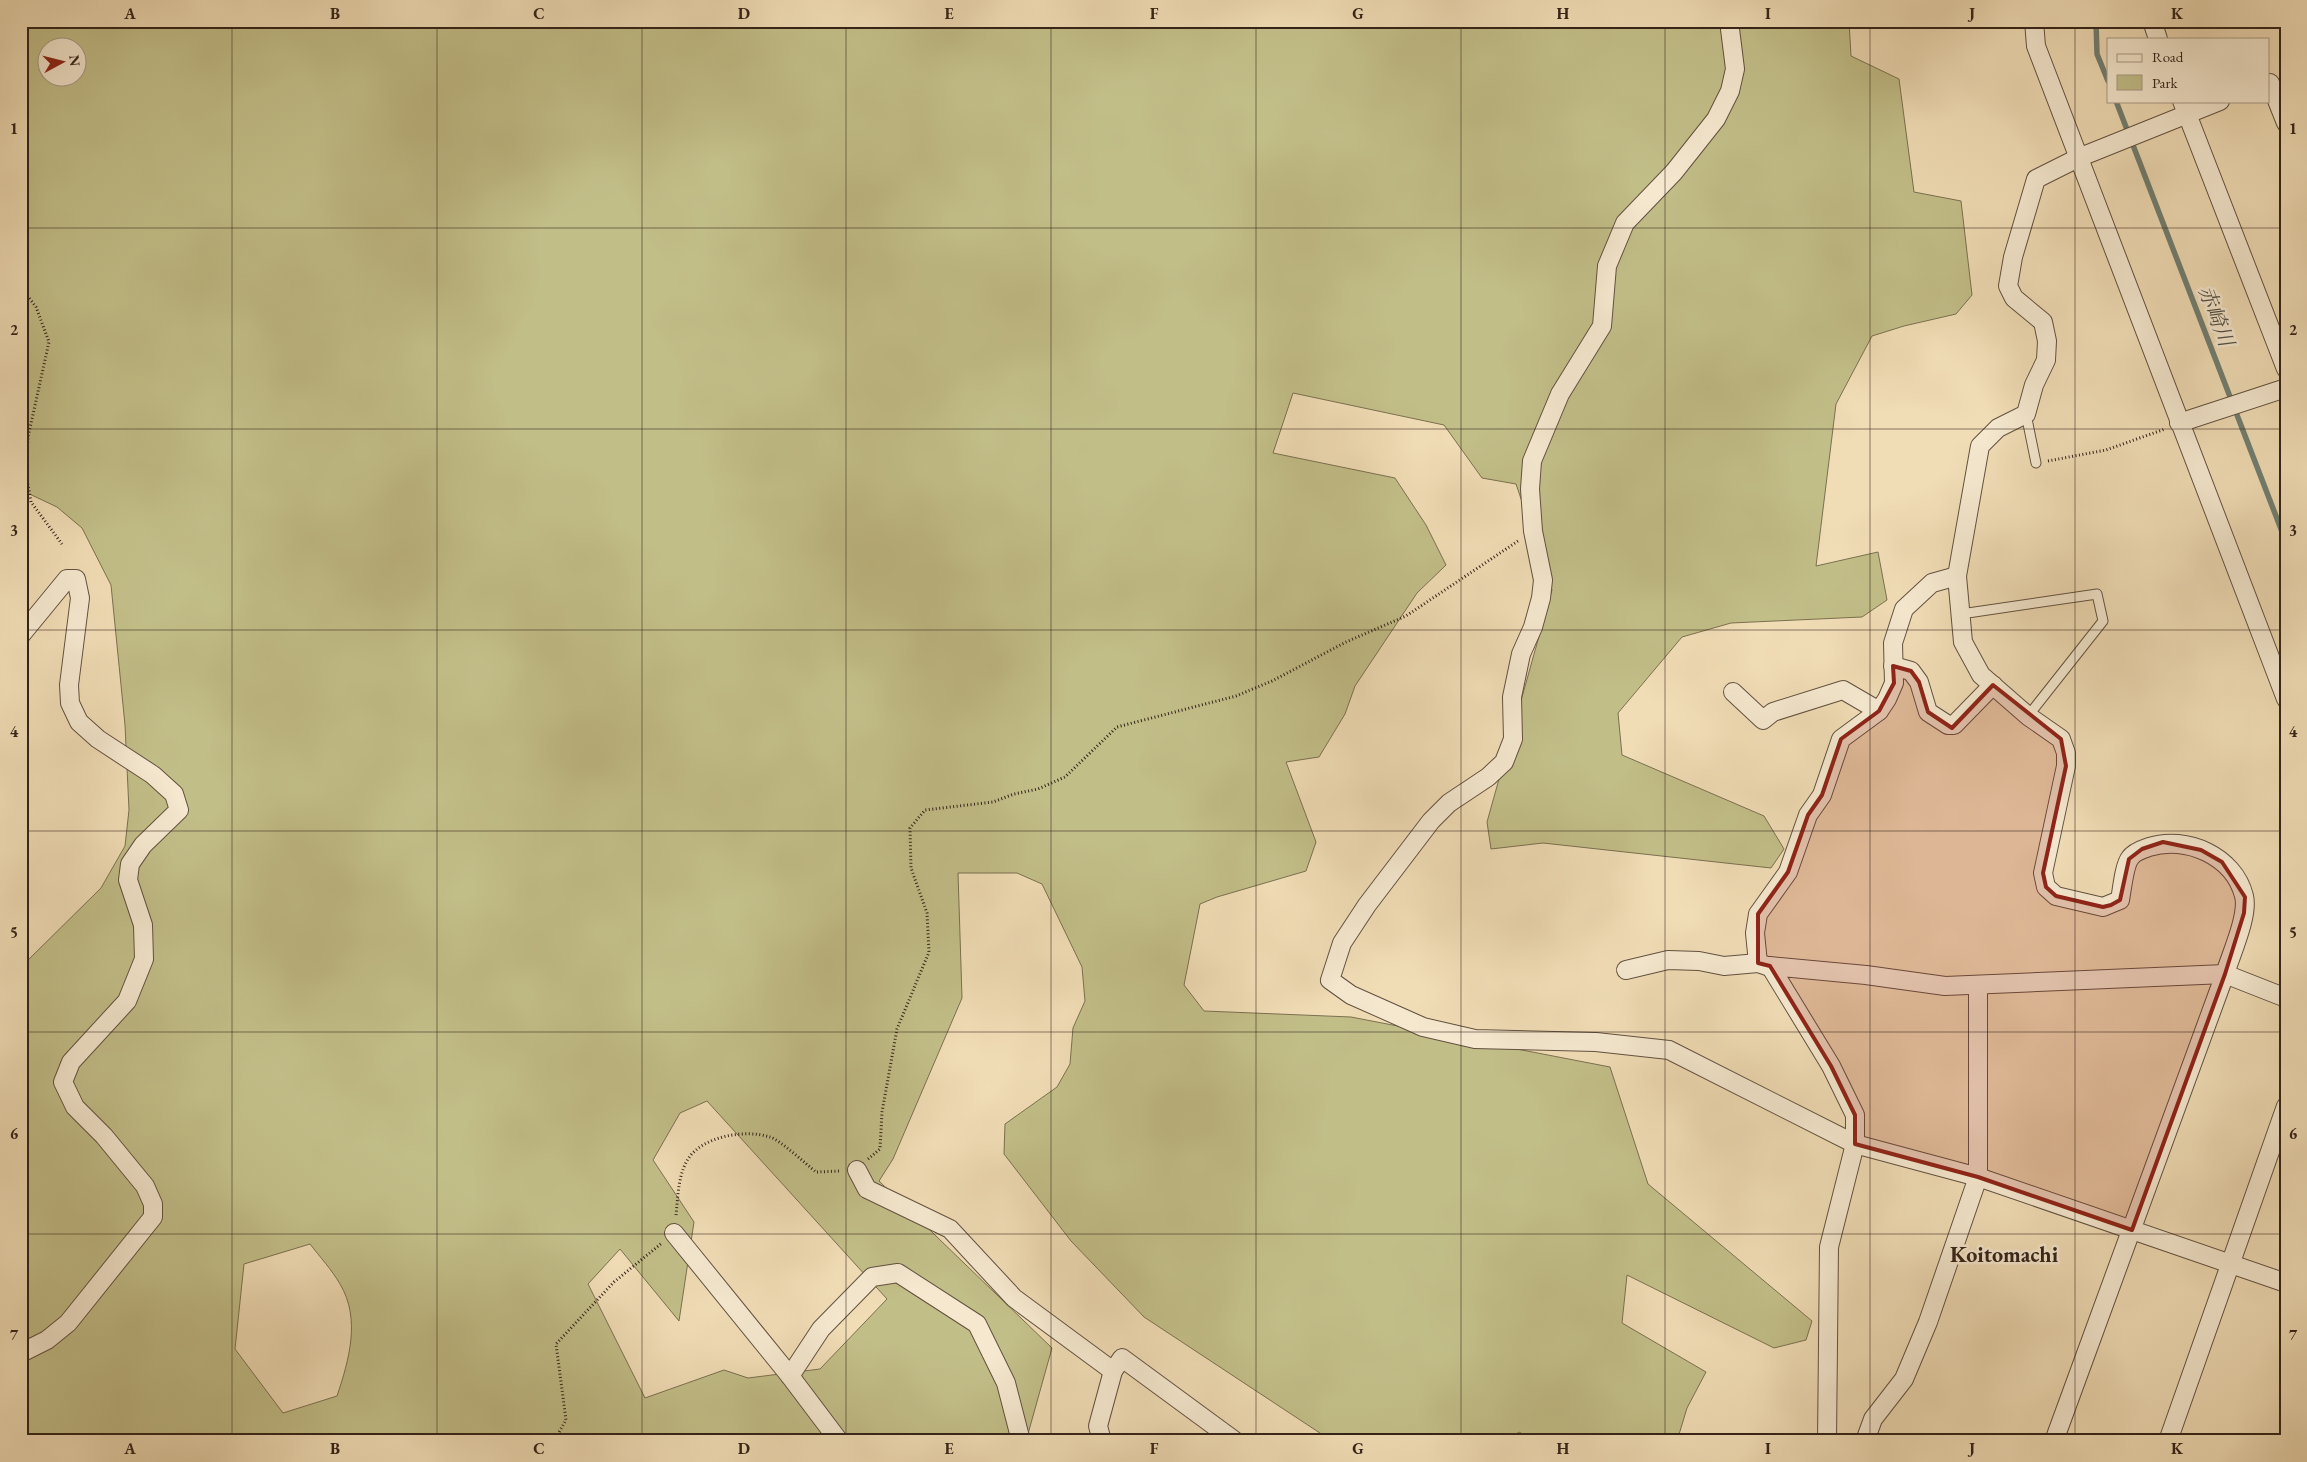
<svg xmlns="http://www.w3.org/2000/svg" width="2307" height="1462" viewBox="0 0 2307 1462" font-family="'EB Garamond','Noto Serif JP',serif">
  <rect width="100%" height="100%" fill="#f0dcb5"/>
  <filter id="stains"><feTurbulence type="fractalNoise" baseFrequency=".004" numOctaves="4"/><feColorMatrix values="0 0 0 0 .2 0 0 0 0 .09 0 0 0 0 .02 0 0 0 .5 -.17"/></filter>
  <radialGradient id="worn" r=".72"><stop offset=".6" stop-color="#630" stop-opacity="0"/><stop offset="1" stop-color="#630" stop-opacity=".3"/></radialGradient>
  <path fill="#c2be88" stroke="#7b7050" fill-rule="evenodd" d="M21 21H1849L1851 56 1899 79 1914 192 1961 201 1972 295 1956 314 1904 326 1872 336 1836 404 1816 566 1878 552 1887 600 1862 617 1731 623 1682 637 1618 713 1622 755 1764 816 1784 849 1771 868 1543 843 1491 849 1487 822 1552 590 1516 484 1482 478 1444 425 1293 393 1273 453 1395 478 1426 525 1446 565 1417 593 1355 686 1345 714 1319 757 1286 762 1316 842 1306 871 1217 897 1200 904 1184 985 1204 1011 1351 1017 1610 1067 1648 1184 1812 1321 1806 1340 1774 1348 1627 1275 1622 1323 1706 1372 1687 1408 1677 1441H1526L1520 1432 1499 1441H1332L1144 1317 1071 1241 1004 1154 1005 1124 1057 1087 1070 1064 1073 1028 1085 1001 1082 967 1042 884 1017 873H958L962 998 893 1159 879 1181 1052 1348 1026 1441H21V967L101 888 125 846 129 810 125 725 111 585 82 528 57 507 21 490ZM48 48H78V78H48ZM707 1101 887 1299 820 1369 748 1378 724 1370 645 1398 588 1284 620 1249 679 1321 694 1222 653 1160 680 1113ZM310 1244C320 1257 332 1270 340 1284 361 1319 349 1360 337 1396L283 1413 235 1349 244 1264Z"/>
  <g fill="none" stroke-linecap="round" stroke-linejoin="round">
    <g stroke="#717f72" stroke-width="5.5">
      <polyline points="2096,21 2097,54 2108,81"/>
      <polyline points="2116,101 2286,542"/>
    </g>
    <g stroke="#635140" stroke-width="11">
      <g id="lane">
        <polyline points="2026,414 2036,463"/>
        <polyline points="1961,614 2097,594 2103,621 2028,716"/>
      </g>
    </g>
    <g stroke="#635140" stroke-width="20">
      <g id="street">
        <polyline points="1729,21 1735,69 1730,91 1716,119 1674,172 1625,223 1607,266 1602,326 1560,394 1532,461 1530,489 1533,531 1543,580 1541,598 1533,627 1521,654 1512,697 1513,739 1504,762 1488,777 1449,803 1431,821 1367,905 1342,943 1330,980 1351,995 1423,1027 1475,1039 1596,1042 1669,1050 1855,1144 1978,1177 2286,1283"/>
        <polyline points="2034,21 2036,46 2286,699"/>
        <polyline points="2152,21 2158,39"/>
        <polyline points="2268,84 2270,83 2286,123"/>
        <polyline points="2182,101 2286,369"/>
        <polyline points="2179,423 2286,388"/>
        <polyline points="21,635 67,579 76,579 80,598 69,685 70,703 79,722 98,739 153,775 174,794 179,810 143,845 130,864 128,880 143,925 144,959 127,1001 71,1062 63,1082 75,1107 104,1136 145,1186 153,1204 153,1217 68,1323 47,1340 21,1353"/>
        <polyline points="1893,666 1911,671 1919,682 1928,712 1948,725 1954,725 1993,685"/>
        <polyline points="1733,692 1763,720 1773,712 1843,690 1879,711"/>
        <polyline points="1758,963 1755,933 1758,914 1788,872 1808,815 1822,795 1841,739 1879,711 1887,699 1894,683 1893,643 1904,609 1932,583 1957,576"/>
        <polyline points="1626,970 1668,960 1699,961 1724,966 1758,963 1767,966"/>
        <polyline points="857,1170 867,1189 950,1229 1014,1298 1113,1371"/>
        <polyline points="674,1233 790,1376 839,1441"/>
        <polyline points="790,1376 821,1329 872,1277 898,1273 977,1324 1006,1383 1021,1441"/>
        <polyline points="1102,1441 1098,1426 1113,1371 1122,1358 1235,1441"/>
        <polyline points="1827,1441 1829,1247 1855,1144 1855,1115 1831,1066 1770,966 1866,975 1945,986 2225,974 2286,998"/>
        <polyline points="1865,1441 1873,1419 1904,1379 1928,1322 1978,1177 1978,986"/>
        <path d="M2054 1441 2225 974C2231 954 2249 915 2244 896 2234 856 2186 835 2149 847 2143 849 2133 853 2130 858 2124 866 2122 890 2120 900L2103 907 2056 896 2046 887 2043 873 2066 766V753L2061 739 2028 716 1981 675 1963 642 1957 576 1980 446 1998 428 2026 414 2034 385 2046 360 2047 341 2043 322 2014 298 2008 286 2013 257 2036 179 2078 158 2220 101"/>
        <polyline points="2168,1441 2286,1106"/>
      </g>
    </g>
    <g stroke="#342319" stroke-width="3" stroke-dasharray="1 2.5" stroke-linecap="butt">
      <polyline points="21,287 36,307 49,342 28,437 26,473 31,502 62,544"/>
      <polyline points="2048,461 2106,450 2165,429"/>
      <polyline points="868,1159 880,1149 882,1112 897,1029 929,952 927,913 911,868 910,828 925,810 993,802 1014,794 1038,789 1065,777 1117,727 1236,696 1272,681 1346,642 1406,616 1518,541"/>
      <path d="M676 1215C678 1197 678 1175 688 1159 703 1136 745 1129 770 1137 780 1140 806 1164 816 1172L841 1171"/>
      <polyline points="554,1441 566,1420 556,1344 614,1282 662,1243"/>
    </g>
    <use href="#lane" stroke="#f5e8cf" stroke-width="9"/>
    <use href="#street" stroke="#f5e8cf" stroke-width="18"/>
  </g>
  <path fill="#8f2418" fill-opacity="0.2" stroke="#8f2418" stroke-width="4" stroke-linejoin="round" d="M1893 666 1911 671 1919 682 1928 712 1952 728 1993 685 2061 739 2066 766 2043 873 2046 887 2056 896 2103 907 2111 905 2120 900 2129 859 2142 849 2163 842 2201 850 2222 862 2245 897 2244 913 2225 974 2132 1230 1978 1177 1855 1144V1115L1831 1066 1770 966 1758 963V914L1788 872 1808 815 1822 795 1841 739 1879 711 1894 683Z"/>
  <path fill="none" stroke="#342319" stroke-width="1" stroke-opacity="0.55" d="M232 21V1441M437 21V1441M642 21V1441M846 21V1441M1051 21V1441M1256 21V1441M1461 21V1441M1665 21V1441M1870 21V1441M2075 21V1441M21 228H2286M21 429H2286M21 630H2286M21 831H2286M21 1032H2286M21 1234H2286"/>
  <g text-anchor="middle" stroke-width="5" stroke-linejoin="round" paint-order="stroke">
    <g font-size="21" font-style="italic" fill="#535145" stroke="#f5e8cf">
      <text transform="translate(2216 316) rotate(69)" y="7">赤崎川</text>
    </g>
    <g font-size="22" font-weight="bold" fill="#342319" stroke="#f5e8cf">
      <text x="2004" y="1262">Koitomachi</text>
    </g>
  </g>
  <rect width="2307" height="1462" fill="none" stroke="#f0dcb5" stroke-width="55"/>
  <rect x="2107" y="38" width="162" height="65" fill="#f5e8cf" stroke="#a89986"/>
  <rect x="2117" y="54" width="25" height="8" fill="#f5e8cf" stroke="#a89986"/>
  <text x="2152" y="62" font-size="15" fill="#342319">Road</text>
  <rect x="2117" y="75" width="25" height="15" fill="#c2be88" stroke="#a89986"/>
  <text x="2152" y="88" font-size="15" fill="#342319">Park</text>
  <g transform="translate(62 62) rotate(83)"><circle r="24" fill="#f5e8cf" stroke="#a89986"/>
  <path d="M0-4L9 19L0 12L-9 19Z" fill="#8f2418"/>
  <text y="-8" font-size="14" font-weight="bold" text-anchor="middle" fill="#342319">N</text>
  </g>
  <rect x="28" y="28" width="2252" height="1406" fill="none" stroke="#342319" stroke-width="2"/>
  <g font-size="16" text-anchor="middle" font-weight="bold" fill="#342319">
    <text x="130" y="19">A</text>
    <text x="335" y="19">B</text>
    <text x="539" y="19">C</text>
    <text x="744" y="19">D</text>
    <text x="949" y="19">E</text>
    <text x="1154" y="19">F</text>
    <text x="1358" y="19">G</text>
    <text x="1563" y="19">H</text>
    <text x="1768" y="19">I</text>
    <text x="1972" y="19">J</text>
    <text x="2177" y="19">K</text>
    <text x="14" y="134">1</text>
    <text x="2293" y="134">1</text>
    <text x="14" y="335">2</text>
    <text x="2293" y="335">2</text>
    <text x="14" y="536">3</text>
    <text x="2293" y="536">3</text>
    <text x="14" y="737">4</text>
    <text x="2293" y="737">4</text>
    <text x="14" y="938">5</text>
    <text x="2293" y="938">5</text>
    <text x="14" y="1139">6</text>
    <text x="2293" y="1139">6</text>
    <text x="14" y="1340">7</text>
    <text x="2293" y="1340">7</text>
    <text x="130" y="1454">A</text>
    <text x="335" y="1454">B</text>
    <text x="539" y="1454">C</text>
    <text x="744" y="1454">D</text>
    <text x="949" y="1454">E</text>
    <text x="1154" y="1454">F</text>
    <text x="1358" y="1454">G</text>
    <text x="1563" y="1454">H</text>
    <text x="1768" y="1454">I</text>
    <text x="1972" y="1454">J</text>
    <text x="2177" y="1454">K</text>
  </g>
  <rect width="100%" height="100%" filter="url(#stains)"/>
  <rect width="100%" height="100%" fill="url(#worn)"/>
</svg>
